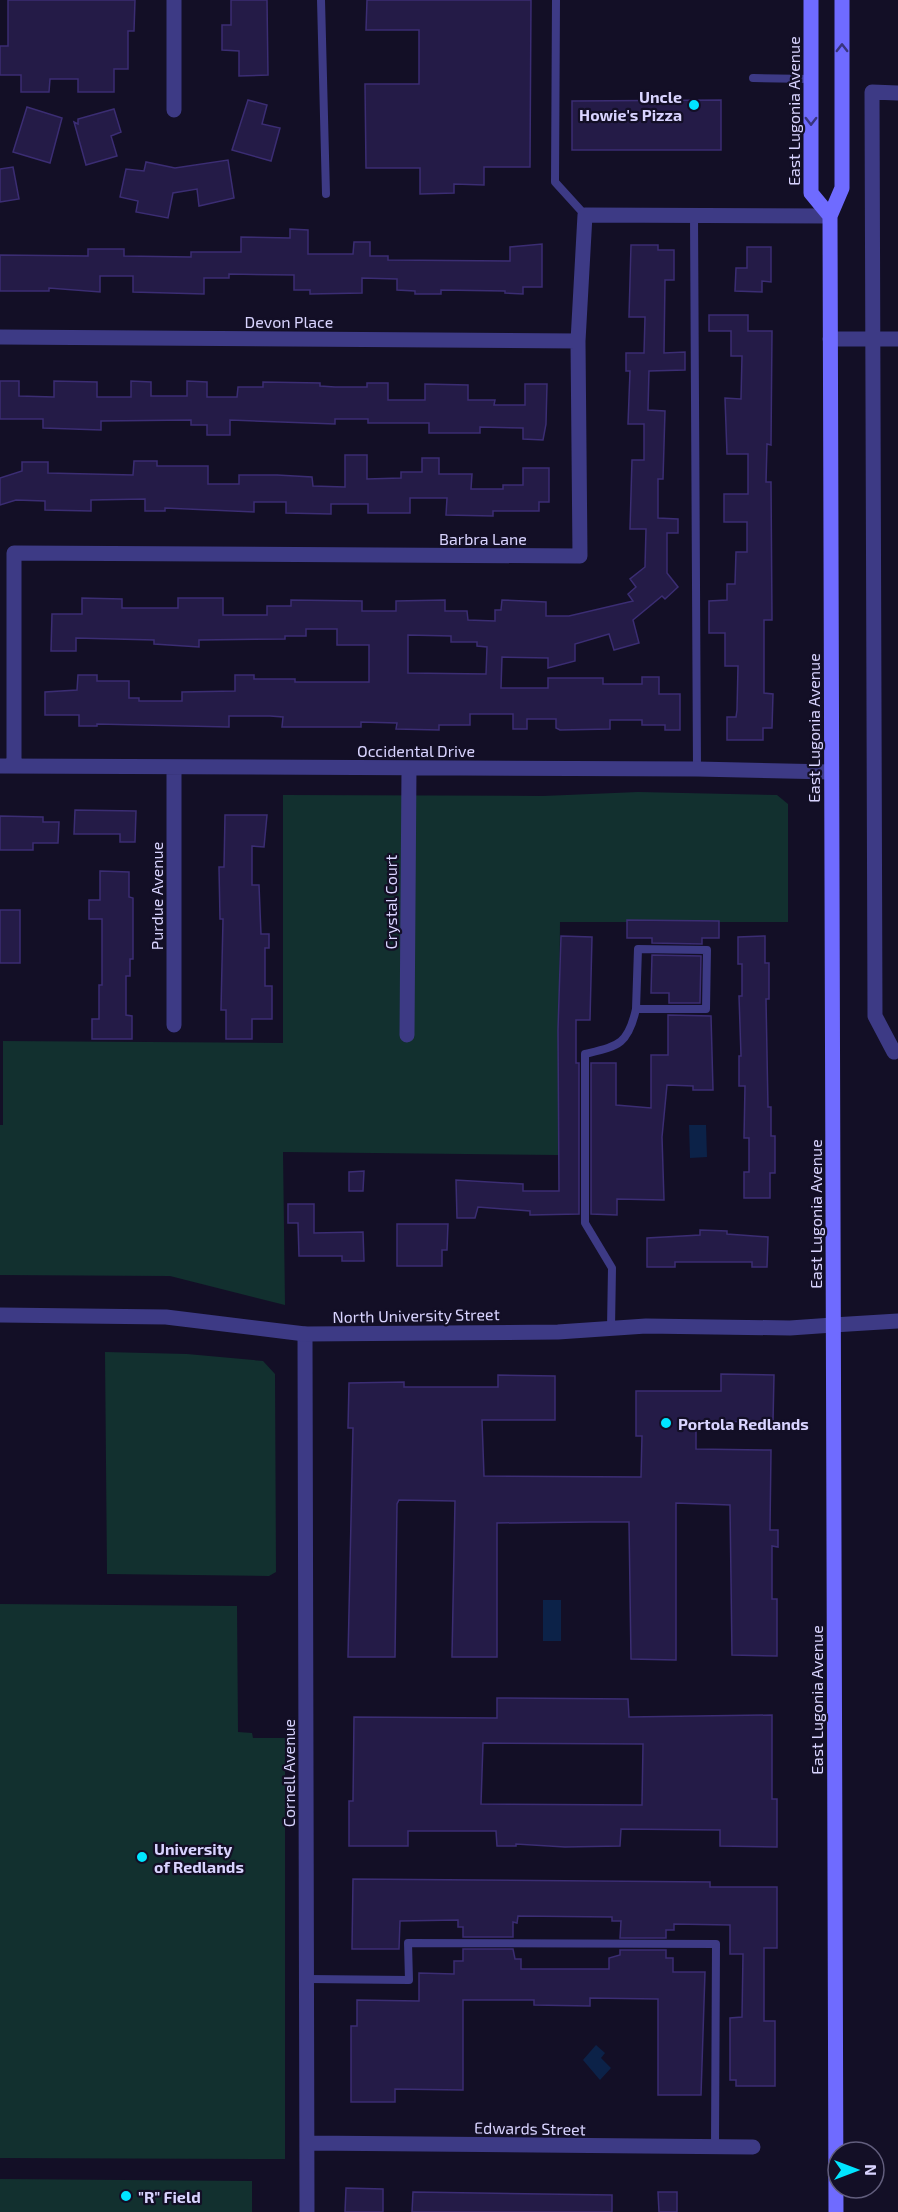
<svg xmlns="http://www.w3.org/2000/svg" width="898" height="2212" font-family="'Exo 2',sans-serif">
  <rect width="100%" height="100%" fill="#130f26"/>
  <path fill="#12302f" d="M638 792 777 795 788 804V922H560L558 1155 283 1152 285 1305 170 1276 0 1275V1125H3V1041L283 1043V795L543 796Z
    M105 1352 187 1354 263 1361 275 1374 276 1572 269 1576 107 1574Z
    M0 1604 237 1606 238 1732 252 1733 253 1738H285V2159L0 2158Z
    M0 2179 252 2181V2212H0Z"/>
  <path fill="#0c2248" d="M689 1125H706L707 1157 690 1158Z
    M543 1600H561V1641H543Z
    M596 2045 605 2053 601 2058 611 2068 600 2080 583 2060Z"/>
  <path fill="#241b47" stroke="#3b2d73" stroke-width="1.5" fill-rule="evenodd" d="M8 0H135L134 31H128V69H114V92H78V79H50L49 92H21V75H0V46H8Z
    M231 0H267L268 75 239 76V51L222 50V25H231Z
    M367 0H531L530 167H484V185L454 184V193L420 194V168H366L365 84H419V30H366Z
    M248 100 267 105 262 124 280 128 271 161 232 150Z
    M721 100V150H572V101Z
    M27 107 62 118 50 163 13 152Z
    M114 109 121 132 111 136 117 156 86 165 74 122 78 124V119Z
    M228 160 234 198 199 206 197 189 173 193 168 218 136 212 138 201 120 197 126 169 144 171 146 162 175 168Z
    M13 167 19 199 0 202V169Z
    M290 229 308 230V254H353L354 242H370V256H388V260L510 261V247L542 244V287H523V294L505 293V291L441 290V294H415V291L397 290V279L362 278V293L310 294V290H294V275L229 274V278H204V294L133 292V276H100V292L49 288V291H0V255L88 256V249H124V256L191 257V252H241V237L290 238Z
    M631 245H658V250H674V280H665L664 353 685 352V370L649 371 648 410 665 411 663 479H658V518L678 519V533H667V573L678 587 665 599 662 596 633 620 639 643 614 650 609 634 575 644V661L548 668V658L502 657 501 688H548V678H603V684H642V677H659V694H680V730H665V725H642V720H610V729L560 730 556 728V719H527V729H513V714H470V725H439V730L396 729 397 723 361 722V727H282L283 717 270 716H229V727L97 724V726H79V715H45V692L77 690 78 675H97V681H129V698H139V701H182V692L235 691V675H254V679H295V682H369V645H337V629H306V636H285V639L199 640V647L154 644V640L76 638V651H51L52 614H82V598L122 599V608H178V598H223V615H267V606H291V600L362 601V611H396V601L445 600V611H467L468 620 495 621V610H501L502 600 546 602V616H569L633 601 628 594 636 587 630 579 645 567 646 529H630L632 460H644V424H628L630 371H626V353H644L645 317H629ZM408 635 451 636V642H477V646L487 647 486 674 408 673Z
    M747 247H771V282L762 281V292L735 291 736 268H747Z
    M709 315H748V331H772L771 445 767 444 766 482H771L772 620H764V693L773 694 772 728H763V740H727V717H736L737 710 738 666H725V633H709V601L727 600V584H735L736 552H747V522H724V494H748V454H727L725 398 741 399 742 356H731V331H709Z
    M0 381H19V396L54 397V381L97 382V397H131V381L151 382V396H187V381L207 382V397H237L238 387H263V382L320 383V386L335 387H367V383H388V400H425V384L468 385V400H495L494 405H525V384H547L546 424 543 440 523 439V428L480 427V433H429V423H368V419H335V424L230 420V435H207V425H191V420L101 421V430L43 428V419H0Z
    M345 455H367V479L401 478V472H422V458H439V474H472L471 489H503V485H523V468H549V502H539V511H493V516L446 515 447 498H410V513H368V504H331V514L286 513V502H254V512L165 508V511H145V499L91 500V511L45 510V501L16 500 0 505V478L22 471V462H48V473L133 475 134 461H157V466H208V484H239V475H277L312 477 313 486 345 487Z
    M75 810 136 811 135 842H120V834H74Z
    M225 815H267L264 847 252 846V885H259L261 934H269V948H265V986H272V1019H252V1039H226V1010H221L223 919H220L219 867H224Z
    M0 816 43 817V822H59L58 843H33V850H0Z
    M100 871 129 872V897L133 898V959H130V976H126V1015L132 1016V1039H92V1019H99V985H102V919H89V900H100Z
    M0 910H20V963H0Z
    M627 920 719 921V938H702V944L652 943V938H627Z
    M561 936 592 937 590 1020H576V1063H579V1214L530 1215V1211L478 1207 475 1218H457L456 1180 523 1184V1191H559L558 1030Z
    M765 936V963H769V999H766L768 1107H771V1136H775V1173H770V1198H744V1172H749V1138H744L745 1086H739V1056H741L739 996H742V964H738V937Z
    M652 955 701 956 700 1003H669V993H651Z
    M668 1015 711 1016 713 1090H693V1086L667 1085 662 1137 664 1200 617 1199V1215L591 1214V1063H616V1105L651 1108V1055H668Z
    M364 1171 363 1191H349V1172Z
    M288 1204H314V1233L363 1232 364 1261H342V1256H299L298 1223H288Z
    M397 1224H448L447 1250H442V1266H397Z
    M700 1230 727 1231V1234L768 1237 767 1267H752V1262H675V1267H647V1238L700 1235Z
    M721 1374 774 1375 773 1422 696 1421V1449L771 1450 770 1530H778V1547L772 1546V1599H777V1656L732 1655 730 1505 676 1503V1660L631 1659 629 1522H590L497 1523V1657H452L455 1501 399 1500 397 1504 395 1657H348L353 1428H348L349 1383 404 1382V1387H498V1375L555 1376V1420H482L484 1476 641 1477 642 1436H636V1391H721Z
    M497 1698 628 1699 629 1717 772 1715V1799H777V1847L720 1846V1830L621 1829 620 1846 565 1847 516 1844V1846H497L496 1831H408V1846H349V1801H353L354 1717 497 1718ZM483 1743 643 1744 642 1805 481 1804Z
    M353 1879 710 1882V1887H777V1948H764V2021H775V2086H736V2080H730V2018L742 2017 743 1954H730V1925L674 1924V1930H666V1938H620L621 1921H612V1917L518 1916 517 1923 513 1922V1937H463V1927H458V1920L400 1921 399 1949H352Z
    M463 1949H513L515 1959H521V1969H609V1958L620 1955V1950H666V1958H673V1972H705L701 2095H658V1999L590 1998V2006L534 2005V2000H463V2090L395 2089V2102H351V2026H357V2000L419 2001V1973L454 1974V1961H463Z
    M346 2188 383 2189V2212H345Z
    M413 2192 612 2195V2212H412Z
    M658 2192H677V2212H659Z"/>
  <g fill="none" stroke-linecap="round" stroke-linejoin="round">
    <path stroke="#3d3a85" stroke-width="8" d="M321 0 326 194
      M556 0 555 182 585 215
      M753 78 811 79
      M694 216 697 769
      M611 1328 612 1268 585 1223V1054C618 1046 628 1045 636 1009H706L707 950 638 949 636 1009
      M308 1979 409 1980 408 1943 716 1944 715 2147"/>
    <path stroke="#3d3a85" stroke-width="15" d="M174 0V110
      M0 337 578 341
      M830 339H898
      M0 766 697 769 831 772
      M14 766V553L580 556 578 341 585 215 830 216
      M174 1025V768
      M407 1035 409 768
      M894 1052 875 1016 872 92 898 93
      M833 1325 898 1321
      M305 1334 307 2212
      M307 2143 753 2147"/>
    <path stroke="#3d3a85" stroke-width="15" d="M0 1315 166 1317 305 1334 558 1332 646 1326 790 1328 833 1325"/>
    <path stroke="#6f6bff" stroke-width="15" d="M811 0V193L830 216
      M836 2212 830 216 842 188V0"/>
  </g>
  <defs><path id="oneway-chevron" d="M-2-3.5L2.5 0L-2 3.5" fill="none" stroke-width="1.6" stroke-linecap="round" stroke-linejoin="round" transform="scale(1.5)"/></defs>
  <g stroke="#38347d">
    <use href="#oneway-chevron" transform="translate(842 48) rotate(-90)"/>
    <use href="#oneway-chevron" transform="translate(811 121) rotate(90)"/>
  </g>
  <g fill="#00e5ff" stroke="#130f26" stroke-width="2">
    <circle cx="694" cy="105" r="6"/>
    <circle cx="666" cy="1423" r="6"/>
    <circle cx="142" cy="1857" r="6"/>
    <circle cx="126" cy="2196" r="6"/>
  </g>
  <g text-anchor="middle" dominant-baseline="central" stroke-width="4.5" stroke-linejoin="round" paint-order="stroke">
    <g font-size="16" font-weight="bold" fill="#d9d4ff" stroke="#130f26" text-anchor="start">
      <text x="682" y="96" text-anchor="end">Uncle<tspan x="682" dy="18">Howie's Pizza</tspan></text>
      <text x="678" y="1423">Portola Redlands</text>
      <text x="154" y="1848">University<tspan x="154" dy="18">of Redlands</tspan></text>
      <text x="138" y="2196">"R" Field</text>
    </g>
    <g font-size="16" fill="#d9d4ff" stroke="#130f26">
      <text transform="translate(793 111) rotate(-90)">East Lugonia Avenue</text>
      <text x="289" y="321">Devon Place</text>
      <text x="483" y="538">Barbra Lane</text>
      <text transform="translate(813 728) rotate(-90)">East Lugonia Avenue</text>
      <text x="416" y="750">Occidental Drive</text>
      <text transform="translate(156 896) rotate(-90)">Purdue Avenue</text>
      <text transform="translate(390 902) rotate(-90)">Crystal Court</text>
      <text transform="translate(815 1214) rotate(-90)">East Lugonia Avenue</text>
      <text transform="translate(416 1315) rotate(-1)">North University Street</text>
      <text transform="translate(816 1700) rotate(-90)">East Lugonia Avenue</text>
      <text transform="translate(288 1773) rotate(-90)">Cornell Avenue</text>
      <text transform="translate(530 2128) rotate(1)">Edwards Street</text>
    </g>
  </g>
  <g transform="translate(856 2170) rotate(90)"><circle r="28" fill="#130f26" stroke="#625e7d" stroke-width="1.5"/>
  <path d="M0-4.5L10 22L0 15L-10 22Z" fill="#00e5ff"/>
  <text y="-9" font-size="16" font-weight="bold" text-anchor="middle" fill="#d9d4ff">N</text>
  </g>
</svg>
